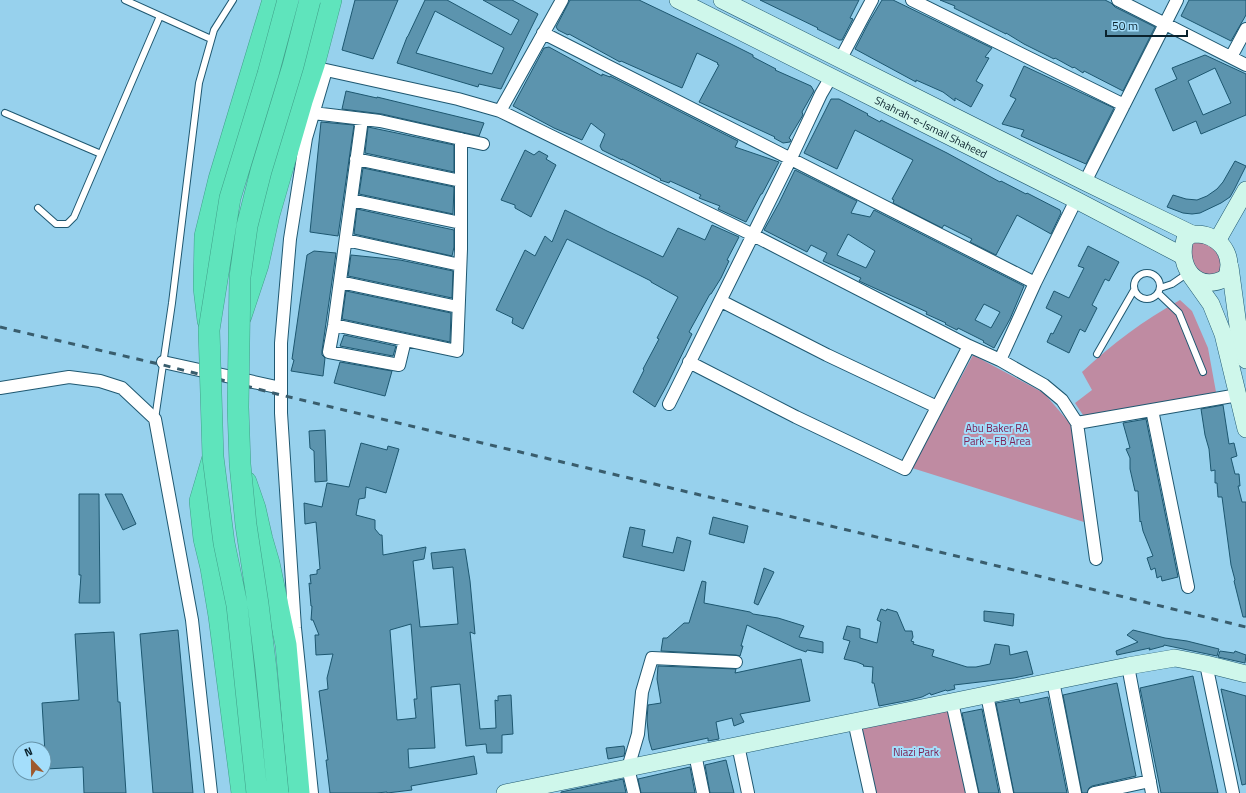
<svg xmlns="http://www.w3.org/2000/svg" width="1246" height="793" font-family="'Titillium Web',sans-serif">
  <rect width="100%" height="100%" fill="#97d1ed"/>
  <path fill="#bf8ba2" d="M1196 238 1217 247 1224 276H1198L1189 248Z
    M1180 300 1192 311 1208 348 1216 392 1085 418 1075 403 1092 390 1082 372C1113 343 1143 321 1180 300Z
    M973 355 1044 393 1073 427 1084 522 912 468Z
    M952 702 972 793H870L854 722Z"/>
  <path fill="#5c94ae" stroke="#1d5770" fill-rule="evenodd" d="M355 0H398L373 59 342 50Z
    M425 0H447L511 35 519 20 483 0H512L538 14 501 89 479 84 478 87 397 63 407 37 408 36ZM435 11 504 48 492 74 416 53Z
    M570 0H639L729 43 753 55V57L776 69 775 70 811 86 814 91 802 112 803 115 789 138 791 140 790 142 783 143 774 138 775 137 699 102 719 65 717 64 718 63 697 53 682 88 621 61 620 62 569 34 568 35 558 30 556 27Z
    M760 0H859L850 18 853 19 842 40H839L817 29 818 28Z
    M882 0H893L992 48 985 57 989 58 976 81 983 85 971 107 955 98V101L943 92 916 80V82L855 49 869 22Z
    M940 0H1105L1111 3 1115 7 1155 27 1123 91 1084 71 1083 73 1074 67 1073 68 1055 58 1054 59 1024 44 1006 33V34L954 8 955 6Z
    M1189 0H1246V15L1231 41 1181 16Z
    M549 47 602 76V74L610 77V76L738 141 735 147 779 162 762 194H761L746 222 718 209 720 206 699 198 701 195 670 181 669 183 660 180 661 179 622 159V160L602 150 600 146 605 134 591 123 582 140 554 128 513 106 544 48Z
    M1205 55 1246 74V115L1201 134 1196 121 1173 131 1155 89 1177 79 1172 68ZM1215 68 1231 103 1203 115 1188 81Z
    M1024 66 1114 108 1086 164 1021 136 1024 130 1002 124 1016 99 1010 96Z
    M346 91 377 98V97L484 123 479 136 382 114 342 109Z
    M831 99H839L868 114 867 115 880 122 881 120 947 153 1000 182 1001 181 1026 194 1027 193 1060 210 1061 213 1051 234 1017 215 996 255 970 242 972 239 944 225 942 228 893 203 894 200 892 199 913 160 855 130 837 169 804 153Z
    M321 122 354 125 338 236 310 232Z
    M368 127 454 145V172L365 153Z
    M525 150 534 155 539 151 548 156 546 159 556 165 531 217 515 208V205L501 200Z
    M1235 161 1246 166 1234 190 1230 197 1221 203 1200 213 1192 214 1183 213 1167 207 1173 195 1186 199 1197 200 1207 196 1217 189 1223 182Z
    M363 168 454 187 453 214 359 194Z
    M795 170 857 201 851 213 870 217 874 210 1024 286 1010 319 994 348 983 342 984 341 958 328 957 330 945 324 946 323 926 314 927 312 859 281 861 278 823 261 827 253 811 245 807 252 764 230 779 203ZM848 234 875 251 866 268 837 255ZM984 304 1000 312 991 328 975 320Z
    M357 209 454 230V247L452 256 354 234Z
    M565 210 607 231 663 257 678 228 705 240 712 225 739 237 727 260 729 261 721 278 711 294H710L689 332 692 334 667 385 655 407 633 392 644 370 643 369 659 339 657 338 678 297 651 282V281L567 239 523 329 512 323 513 318 496 310 525 250 535 256 545 236 552 242Z
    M1088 246 1119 262 1109 281 1105 279 1092 305 1097 308 1085 332 1080 329 1069 353 1047 342 1051 333 1053 334 1062 316 1046 308 1054 291 1069 298 1084 268 1078 266Z
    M314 251 336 253 322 351V355L325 358 323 376 291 371 294 360 292 359 307 255Z
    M351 255 400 260 453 271 452 298 348 276Z
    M346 291 451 313 450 342 342 319Z
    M344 335 396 346 393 356 340 346Z
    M340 362 392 371 385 396 334 383Z
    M1223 405 1229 444 1234 443 1237 456 1231 458 1235 474H1239L1240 486H1238L1242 502H1246V617H1243L1234 581 1235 580 1231 565 1222 497H1218L1217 483H1215V470L1211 471 1209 449 1205 435 1201 409Z
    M1146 419 1178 577 1162 581 1161 576 1157 578 1155 568 1151 570 1147 558 1153 556 1143 531 1141 521 1140 522 1138 491H1135L1130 469V458L1126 449 1130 448 1123 423Z
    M325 430 327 481 315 482 314 451 310 448 309 431Z
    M361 443 387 450 388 446 399 449 386 493 366 487 365 498 359 499 356 515 375 520V529L380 535H382L383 555 426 547 424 559 413 561 420 627 458 624 453 567 433 569 431 553 465 549 470 581 475 634 470 632 480 729 496 728 495 700 498 701V696L511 695 513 734 502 735V753H487L486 744 466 746 460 684 431 687 435 748 408 749 409 768 474 756 477 774 411 786 412 790 387 793V792L376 793H330L326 760H328L319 691 328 689 327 678 333 654 316 655 315 635H319L313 620H311L312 606H311L309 583 311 584 310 575 317 574V570L320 569 316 522 305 524 304 503 322 507 327 483 349 487ZM411 624 417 699H414L416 718 397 720 390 630Z
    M79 494H99L100 603H79L81 575H79Z
    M105 494H122L136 524 123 530Z
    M713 517 748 526 744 543 709 534Z
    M630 527 645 530 642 546 673 553 677 537 691 541 684 571 623 557Z
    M764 568 774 572 758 605 754 603Z
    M702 581 706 582 704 603 750 612 753 614 778 618 804 626 799 637 823 642V653L807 650 806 652 795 648 747 625 741 646H743L740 656 736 655 661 651 663 638H667L684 623H689Z
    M881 609 886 611 887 609 897 612 905 631H912L913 637 911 641 914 642 913 644 934 650 932 656 967 667H976L990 664 995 644 1009 646 1010 655 1027 651 1033 674 1014 678 954 685 955 689 947 691 946 690 931 695 930 693 922 697 910 700 879 706 874 683H872L873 667 863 666 864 665 857 662 844 659 850 641 843 639 847 626 860 629V638L877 643 881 622 877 620Z
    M984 611 1014 614 1013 626 984 621Z
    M178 630 193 793H153L140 634Z
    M1133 630 1165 638 1187 641 1219 649 1217 656 1164 645V646L1149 650 1150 648 1117 655 1116 651 1138 642 1127 635Z
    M114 632 118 702H120L126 793H84L83 767 46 769 42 703 79 700 75 634Z
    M1220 651 1234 653 1235 651 1246 655 1245 663 1218 657Z
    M801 659 810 701 740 714 744 722 734 726 732 718 716 722 719 739 708 741V738L652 750 649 740 647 720 648 705 661 703 657 679 658 666 736 669 735 673Z
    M1193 676 1218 793H1161L1140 688Z
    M1117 683 1136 776 1092 786 1089 788 1087 793H1082L1063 695Z
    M1221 689 1246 696V784L1242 785Z
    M1048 697 1067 793H1014L996 703 1019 699 1020 703Z
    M982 709 999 793H979L962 713Z
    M624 746 625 751 624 756 608 759 606 748Z
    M726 760 734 793H710L705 765Z
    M690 767 695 793H641L638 779Z
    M623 779 626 793H561V792Z"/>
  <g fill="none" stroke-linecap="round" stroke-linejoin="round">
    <g stroke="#1f5871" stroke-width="8">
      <path id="lane" d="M125 0 211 39
        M5 113 101 154
        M38 208 56 224H67L74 217 160 16
        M1134 286a13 13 0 1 1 26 0a13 13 0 1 1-26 0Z
        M1160 288 1172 284 1188 273
        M1158 293 1179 313 1203 372
        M1097 354 1134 290
        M155 419 172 303 199 83 214 30 233 0"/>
    </g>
    <g stroke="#1f5871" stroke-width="14">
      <path id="street" d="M912 0 1124 105
        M1118 0 1246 65
        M543 33 1035 283
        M1231 57 1246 29
        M840 60 872 0
        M500 111 562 0
        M313 113 380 121 483 144
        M362 119 334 325 329 352 399 365 405 340
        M356 159 461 181
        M1085 182 1177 0
        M351 200 461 223
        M346 240 460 265
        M340 282 458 307
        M721 301 827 355 937 407
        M334 325 457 351 461 249V139
        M1000 360 1035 283 1076 200
        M163 362 281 388
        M689 362 796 417 905 469 969 346
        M0 388 69 377 100 381 122 388 155 419 192 620 211 793
        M669 404 791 158 821 94 831 77
        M1152 410 1188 587
        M1077 423 1238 395
        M1206 664 1233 793
        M1128 666 1152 793
        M1053 681 1075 793
        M987 695 1007 793
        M952 702 972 793
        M854 721 870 793
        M738 745 748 793
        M695 754 703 793
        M312 793 295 628 281 413V343L290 239 306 138 326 70 458 99 500 111 753 235 969 346 1000 360 1044 385 1062 400 1077 423 1096 559
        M634 793 628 768 638 734 642 692 652 658 736 662
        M1094 793 1150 781"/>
    </g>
    <g stroke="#1f5871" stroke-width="18">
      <g id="secondary">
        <path id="s1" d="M678 0 1076 200 1183 256"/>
        <path d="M722 0 1085 182 1192 234"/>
        <path d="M1192 234C1196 234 1201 234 1205 235 1225 241 1234 260 1226 278 1197 293 1177 268 1185 239Z"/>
        <path d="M1217 241 1246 190"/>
        <path d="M1230 267 1239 333 1246 360"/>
        <path d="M1189 273 1211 304 1223 334 1246 429"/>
        <path d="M505 793 1128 666 1175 658 1206 664 1246 674"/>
      </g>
    </g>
    <g stroke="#41a08a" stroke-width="22">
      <path id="highway" d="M241 316 258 265 269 215 302 101 314 65 331 0
        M208 321 204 288 205 236 219 179 273 0
        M213 457 200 501 204 539 211 568 219 616 242 793
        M246 482 255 508 262 539 269 563 286 645 299 793"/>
    </g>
    <use href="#lane" stroke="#fff" stroke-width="6"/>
    <use href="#street" stroke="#fff" stroke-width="12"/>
    <use href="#secondary" stroke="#cff7eb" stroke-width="17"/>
    <use href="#highway" stroke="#5fe4bc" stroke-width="21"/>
    <path stroke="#395d6d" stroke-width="3" stroke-dasharray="7 7" stroke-linecap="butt" d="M0 327 163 365 281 395 973 560 1246 627"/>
    <g stroke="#41a08a" stroke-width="22" stroke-linecap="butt">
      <path id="highway-bridge" d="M257 793 237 605 224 543 213 457 209 330 230 198 268 74 288 0
        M278 793 266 669 258 604 246 525 240 464 238 407 240 277 247 226 261 171 293 66 310 0"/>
    </g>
    <use href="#highway-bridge" stroke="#5fe4bc" stroke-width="21"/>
  </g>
  <g text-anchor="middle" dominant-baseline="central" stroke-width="4" stroke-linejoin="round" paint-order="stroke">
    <g font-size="11" fill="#0a222d" stroke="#a4defb">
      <text stroke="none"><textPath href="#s1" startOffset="283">Shahrah-e-Ismail Shaheed</textPath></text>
    </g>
    <g font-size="11" fill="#7c2255" stroke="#a4defb">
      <text x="997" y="428">Abu Baker RA<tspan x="997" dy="13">Park - FB Area</tspan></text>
      <text x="916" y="752">Niazi Park</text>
    </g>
  </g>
  <g transform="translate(32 761) rotate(338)"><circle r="19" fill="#a4defb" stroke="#6693a9"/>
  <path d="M0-3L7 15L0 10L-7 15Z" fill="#9e592e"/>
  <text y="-6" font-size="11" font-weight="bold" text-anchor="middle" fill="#0a222d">N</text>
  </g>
  <path d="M1106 30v6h81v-6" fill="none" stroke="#0a222d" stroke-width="2"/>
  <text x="1112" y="30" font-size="12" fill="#0a222d" stroke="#a4defb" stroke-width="3" paint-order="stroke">50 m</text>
</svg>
